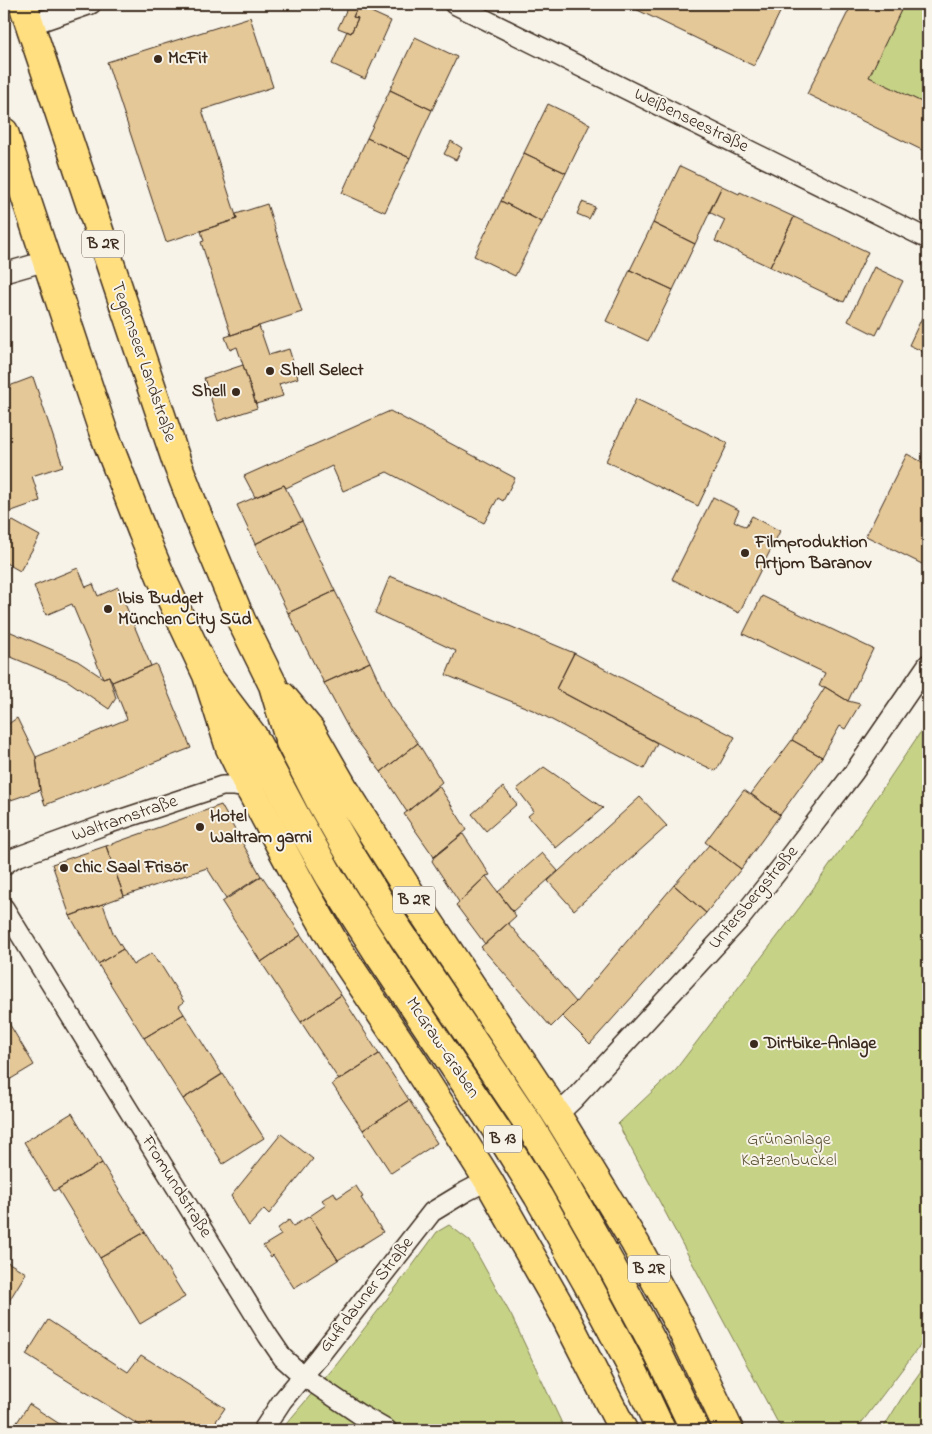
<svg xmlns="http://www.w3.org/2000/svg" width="932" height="1434" font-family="'Indie Flower',sans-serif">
  <rect width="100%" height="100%" fill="#f7f3e8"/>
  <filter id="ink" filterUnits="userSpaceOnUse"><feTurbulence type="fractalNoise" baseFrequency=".02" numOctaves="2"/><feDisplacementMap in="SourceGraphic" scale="10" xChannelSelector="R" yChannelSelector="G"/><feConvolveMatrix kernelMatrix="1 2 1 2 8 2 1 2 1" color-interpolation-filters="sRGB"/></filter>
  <g filter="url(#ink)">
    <path fill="#c6d387" stroke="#807e52" d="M904 4H928V105L869 77Z
      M928 721V1335L856 1430H784L778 1423 618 1124 676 1069 800 907 852 834Z
      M449 1225 470 1241 512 1317 565 1430H281L337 1364 410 1269 437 1232Z
      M928 1361V1430H882L901 1399Z"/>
    <path fill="#e5c898" stroke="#3b2a1e" d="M349 4 357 8 353 17 358 18 351 33 338 28Z
      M625 4H724L733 8 735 4H784L754 66Z
      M852 4H904L869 77 928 105V153L807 94Z
      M358 6 391 21 365 79 332 64 347 31 351 33 358 18 353 17Z
      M250 17 273 87 202 110 237 219 166 242 107 62Z
      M415 37 457 57 432 110 390 90Z
      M390 90 432 110 410 158 367 138Z
      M548 104 590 124 566 173 524 153Z
      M367 138 410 158 385 212 342 193Z
      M451 141 462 148 456 160 444 154Z
      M524 153 566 173 542 222 501 201Z
      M680 166 722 186 695 244 653 223Z
      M722 186 739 194 740 192 794 217 770 267 715 241 725 220 709 212Z
      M501 201 542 222 515 276 474 256Z
      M582 202 595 207 589 219 577 214Z
      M267 204 302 312 231 335 201 242 204 241 201 231 237 219 236 214Z
      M794 217 868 252 844 302 770 267Z
      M653 223 695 244 673 290 630 270Z
      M874 267 903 281 876 335 848 321Z
      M630 270 673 290 648 341 606 321Z
      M928 305V354L909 345Z
      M259 326 269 355 289 349 298 378 279 384 283 396 256 404 237 347 230 350 225 337Z
      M243 365 257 408 218 421 204 378Z
      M33 377 63 466 32 476 40 501 9 512 4 497V453L6 452 4 446V388Z
      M636 399 728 443 698 506 606 461Z
      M390 411 515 478 503 501 498 498 484 523 387 472 343 491 332 466 286 488 284 485 255 497 244 476Z
      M907 454 928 465V567L866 536Z
      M284 485 302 521 255 544 237 505Z
      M713 497 739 510 734 521 746 527 752 516 780 531 739 613 672 579Z
      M4 516 40 536 20 571 4 562Z
      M302 521 335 591 288 613 255 544Z
      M78 568 86 587 93 584 98 596 118 587 151 666 112 682 109 676 103 678 72 604 46 615 34 586Z
      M390 576 574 653 556 689 657 743 644 769 535 711 446 675 456 651 375 613Z
      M335 591 370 662 324 683 288 613Z
      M762 596 873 649 848 701 825 687 819 686 825 673 743 634Z
      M4 629 76 660 103 678 109 676 116 698 109 709 68 681 4 654Z
      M574 653 735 737 716 771 675 752 556 689Z
      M370 662 390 706 418 743 381 772 351 733 324 683Z
      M156 664 191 748 45 805 40 790 36 757 127 719 112 682Z
      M825 687 848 701 860 704 845 729 840 726 822 757 792 740Z
      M17 718 36 757 40 790 8 801 7 793 4 794V727Z
      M792 740 822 757 780 815 751 794Z
      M418 743 442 782 407 812 381 772Z
      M544 767 603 808 556 848 528 816 534 811 517 789Z
      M439 786 467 830 434 857 404 814Z
      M503 787 517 804 486 831 472 814Z
      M744 790 780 815 741 869 705 842Z
      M640 797 667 826 574 910 548 881Z
      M221 805 261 876 226 898 207 868 124 896 106 846Z
      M463 834 490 875 486 876 459 902 432 861 434 857Z
      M709 845 741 869 706 913 674 885Z
      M106 846 124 896 70 916 52 864Z
      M542 853 558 871 513 911 498 892Z
      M262 876 301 935 261 962 222 902Z
      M486 876 516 916 485 944 456 905Z
      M674 885 706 913 651 976 590 1044 562 1016 576 1002Z
      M103 904 113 933 123 949 98 964 70 916Z
      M508 923 576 1002 551 1027 481 947Z
      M301 935 341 995 301 1022 261 962Z
      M123 949 133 965 152 953 158 963 159 962 184 1002 179 1006 184 1014 144 1038 98 964Z
      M341 995 379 1054 339 1080 301 1022Z
      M184 1014 222 1074 183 1099 144 1038Z
      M4 1015 34 1065 4 1083Z
      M379 1054 409 1100 363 1130 332 1084Z
      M223 1074 264 1138 223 1164 183 1099Z
      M409 1100 437 1143 391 1173 363 1130Z
      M72 1113 102 1163 54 1191 24 1142Z
      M281 1134 313 1159 269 1214 264 1209 249 1226 231 1196Z
      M102 1163 145 1232 100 1258 58 1189Z
      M356 1186 363 1197 361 1198 383 1232 338 1260 310 1216 326 1205 322 1200 334 1192 337 1198Z
      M310 1216 338 1260 294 1288 273 1255 271 1257 263 1246 281 1235 277 1229 289 1220 293 1226Z
      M145 1232 185 1297 140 1324 100 1258Z
      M4 1260 26 1273 4 1309Z
      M48 1320 128 1372 141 1355 225 1408 210 1430H147L26 1355Z
      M29 1404 55 1421 69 1430H12Z"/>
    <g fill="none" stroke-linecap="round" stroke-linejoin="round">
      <g stroke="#3b2a1e" stroke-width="22">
        <path id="minor" d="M454 4 928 239
          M30 25 91 4
          M4 273 46 261
          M4 865 14 858 107 824 222 786H234L250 789
          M4 908 268 1336 283 1358 303 1376 359 1414 387 1430
          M557 1115 573 1100 740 919 782 866 854 772 928 664
          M263 1430 282 1401 317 1359 432 1212 465 1192 488 1180"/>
      </g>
      <g stroke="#3b2a1e" stroke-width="31">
        <path id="primary" d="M250 789 304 890 337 948 412 1060 488 1180 563 1312 623 1430
          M557 1115 635 1243 681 1328 729 1430"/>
      </g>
      <g stroke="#3b2a1e" stroke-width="31">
        <path id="trunk" d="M23 4 177 463 196 512 241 620 273 685 290 742 320 801 348 850 387 913 530 1126 564 1182 612 1267 657 1351 695 1430
          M4 132 103 431 142 531 162 579 207 675 230 748 250 789
          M207 675 253 736 296 817 330 877 380 956 504 1141 538 1196 586 1281 631 1366 661 1430
          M282 696 311 731 343 787 412 896 557 1115"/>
      </g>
      <use href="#minor" stroke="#f7f3e8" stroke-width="19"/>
      <use href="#primary" stroke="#ffdf80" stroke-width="28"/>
      <use href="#trunk" stroke="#ffdf80" stroke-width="28"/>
    </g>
  </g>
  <g fill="#3b2a1e" stroke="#f7f3e8" stroke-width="2">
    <circle cx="158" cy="59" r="5"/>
    <circle cx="270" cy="371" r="5"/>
    <circle cx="236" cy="392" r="5"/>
    <circle cx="745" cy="553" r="5"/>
    <circle cx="108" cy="609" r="5"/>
    <circle cx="200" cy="827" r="5"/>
    <circle cx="64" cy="868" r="5"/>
    <circle cx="754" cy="1044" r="5"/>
  </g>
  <g text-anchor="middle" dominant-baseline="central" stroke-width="4" stroke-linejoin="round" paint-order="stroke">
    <g fill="#f7f3e8" stroke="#73665b" stroke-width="1">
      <rect x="82" y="230.5" width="42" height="27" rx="4"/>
      <rect x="393" y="886.5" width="42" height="27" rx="4"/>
      <rect x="484" y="1125.5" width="38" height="27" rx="4"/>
      <rect x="628" y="1255.5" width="42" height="27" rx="4"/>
    </g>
    <g font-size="16" font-weight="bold" fill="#3b2a1e">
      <text x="103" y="244">B 2R</text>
      <text x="414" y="900">B 2R</text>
      <text x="503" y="1139">B 13</text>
      <text x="649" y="1269">B 2R</text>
    </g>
    <g font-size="18" font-weight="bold" fill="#3b2a1e" stroke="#f7f3e8" text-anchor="start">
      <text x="168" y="59">McFit</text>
      <text x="280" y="371">Shell Select</text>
      <text x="226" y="392" text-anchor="end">Shell</text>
      <text x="755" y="543">Filmproduktion<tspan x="755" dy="21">Artjom Baranov</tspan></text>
      <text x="118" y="599">Ibis Budget<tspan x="118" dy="21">München City Süd</tspan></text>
      <text x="210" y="817">Hotel<tspan x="210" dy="21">Waltram garni</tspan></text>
      <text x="74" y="868">chic Saal Frisör</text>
      <text x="764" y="1044">Dirtbike-Anlage</text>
    </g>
    <g font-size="18" fill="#3b2a1e" stroke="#f7f3e8">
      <text transform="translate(691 121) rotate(26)">Weißenseestraße</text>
      <text transform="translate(143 362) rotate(71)">Tegernseer Landstraße</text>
      <text transform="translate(125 819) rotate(-19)">Waltramstraße</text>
      <text transform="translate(754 898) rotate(-50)">Untersbergstraße</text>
      <text transform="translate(442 1048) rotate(56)">McGraw-Graben</text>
      <text transform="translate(176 1187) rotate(58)">Fromundstraße</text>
      <text transform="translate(367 1295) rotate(-52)">Gufidauner Straße</text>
    </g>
    <g font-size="18" fill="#5e5438" stroke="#f7f3e8">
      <text x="789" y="1140">Grünanlage<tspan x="789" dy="21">Katzenbuckel</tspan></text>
    </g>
  </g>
  <rect width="932" height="1434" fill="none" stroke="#f7f3e8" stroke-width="20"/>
  <rect x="10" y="10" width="912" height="1414" fill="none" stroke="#3b2a1e" stroke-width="2" filter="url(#ink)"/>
</svg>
